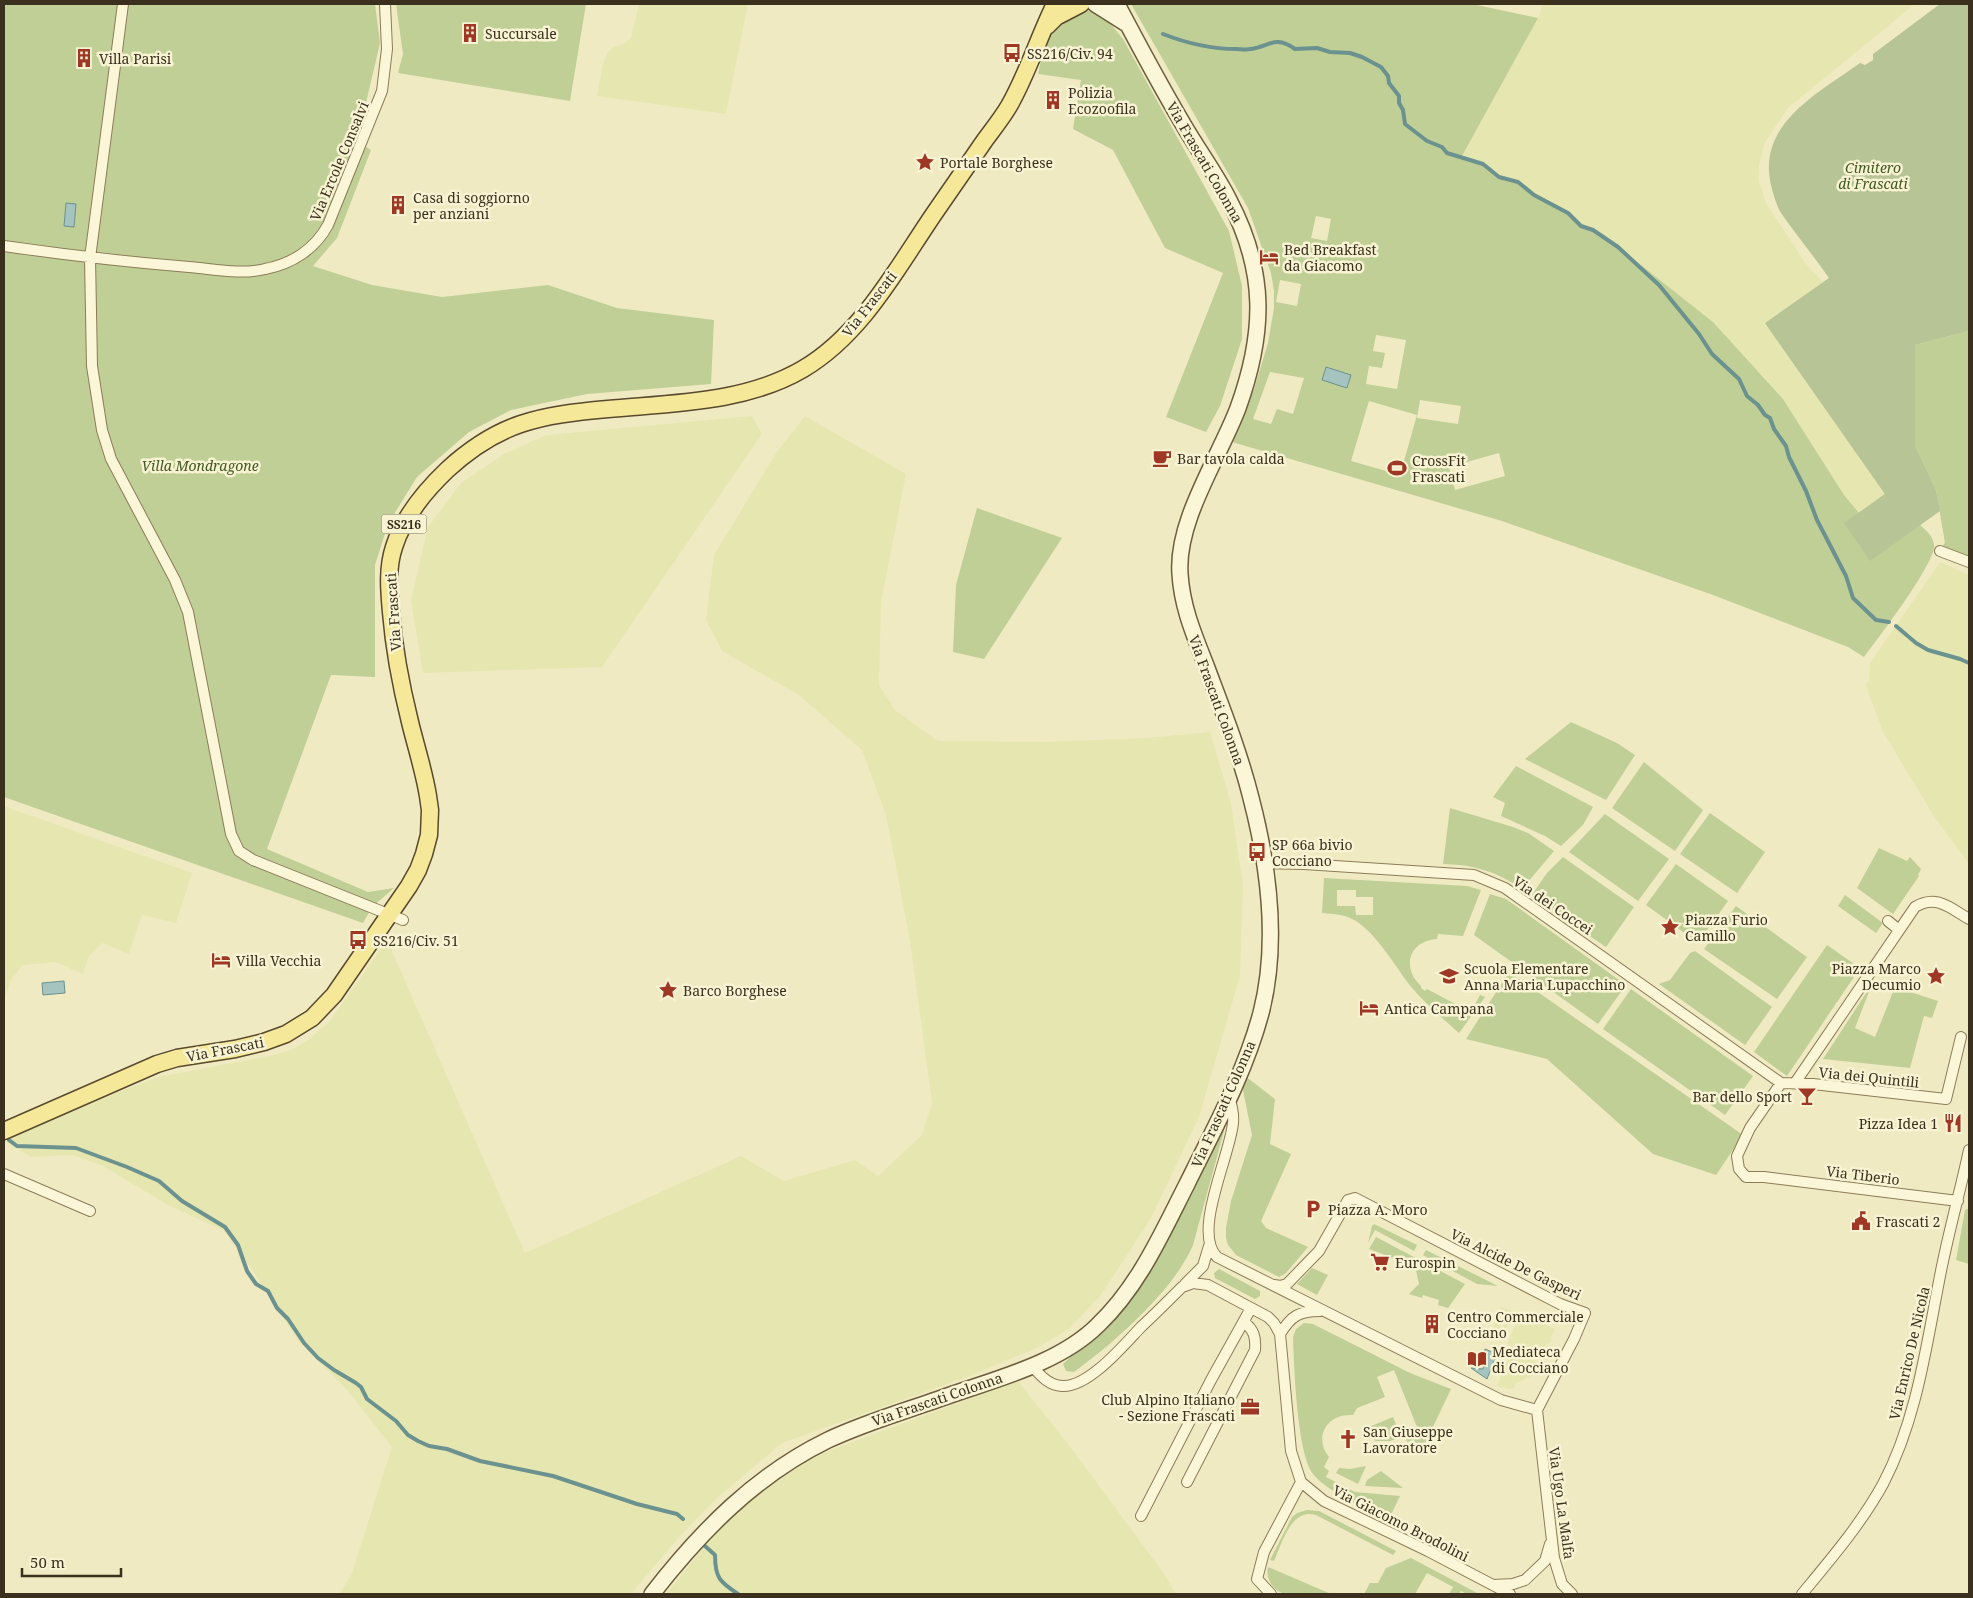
<svg xmlns="http://www.w3.org/2000/svg" width="1973" height="1598" font-family="'Noto Serif',serif">
  <rect width="100%" height="100%" fill="#f0eac3"/>
  <path fill="#e6e7b0" d="M639 4H748L726 114 597 96 603 63 608 52 614 47 622 45 631 38Z
    M1543 4H1915L1788 108 1765 142 1759 165V181L1766 203 1806 264 1823 282 1765 323 1885 494 1858 513 1844 495 1783 399 1713 322 1618 247 1593 230 1581 226 1568 213 1534 195 1516 180 1499 177 1483 164 1462 156 1538 18Z
    M752 416 762 434 602 667 423 673 411 600 428 527 461 483 504 454 546 435Z
    M805 416 906 474 881 603 879 685 895 710 938 741 1047 742 1146 738 1210 732 1231 803 1243 886 1240 976 1199 1117 1151 1218 1101 1295 1069 1329 1037 1348 967 1377 782 1443 717 1498 680 1536 631 1594H340L352 1573 392 1447 347 1390 296 1338 252 1270 224 1231 166 1204 103 1166 72 1155 31 1157 4 1141 74 1109 158 1077 274 1055 291 1050 308 1040 329 1022 387 940 525 1253 741 1156 784 1181 855 1160 878 1176 922 1135 932 1103 910 941 886 815 862 750 799 695 722 651 706 620 714 555 776 453Z
    M1940 562 1969 575V864L1935 818 1883 732 1865 683 1869 682 1870 663Z
    M4 806 192 873 176 923 142 915 129 954 102 943 89 956 83 974 55 962 23 965 12 978 4 998Z
    M1501 1307 1514 1312 1505 1332 1502 1331 1506 1322 1503 1320 1499 1330 1493 1328Z
    M1520 1314 1555 1329 1551 1337 1552 1341 1542 1348 1541 1358 1507 1344Z
    M1511 1352 1545 1365 1539 1372 1515 1384 1514 1388 1509 1389 1497 1386Z
    M1018 1381 1069 1445 1165 1575 1176 1594H666L716 1532 749 1500 775 1480 825 1452Z"/>
  <path fill="#bfcf96" fill-rule="evenodd" d="M4 4H375L380 43 365 107 353 139 371 150 337 238 313 266 372 285 442 297 548 285 617 308 714 320 711 384 587 394 511 410 469 432 417 477 388 524 375 565V677L331 675 267 849 368 892 394 888 372 907 363 923 4 797Z
    M396 4H586L570 101 398 73 403 54Z
    M1131 4H1472L1538 18 1462 156 1483 164 1499 177 1516 180 1534 195 1568 213 1581 226 1593 230 1618 247 1713 322 1783 399 1844 495 1859 513 1885 494 1765 323 1920 525C1927 531 1935 538 1934 548 1930 570 1880 636 1864 657L1848 647 1713 595 1502 521 1232 442 1254 389 1268 343 1274 308V291L1271 273 1248 208ZM1316 216 1331 219 1327 241 1311 238ZM1280 280 1301 284 1297 306 1276 302ZM1376 335 1406 340 1397 389 1366 384 1369 366 1382 368 1385 353 1373 351ZM1270 372 1304 378 1293 414 1277 409 1271 424 1253 419ZM1420 400 1461 406 1458 424 1417 418ZM1369 401 1417 415 1400 475 1351 461ZM1499 453 1505 476 1455 490 1449 467Z
    M1093 10 1105 17 1123 39 1229 231 1242 286V339L1220 406 1206 432 1166 417 1223 273 1165 248 1113 150 1073 129 1081 80 1038 74 1045 41 1060 21 1073 13Z
    M1969 331V557L1944 547 1943 545 1945 543 1936 490 1915 445V345Z
    M977 508 1062 538 984 659 953 652 956 585Z
    M1571 722 1617 743 1635 755 1606 800 1525 759Z
    M1644 762 1703 810 1675 851 1612 808Z
    M1516 766 1593 807 1583 825 1561 846 1545 836 1501 816 1505 803 1493 797Z
    M1450 808 1513 827 1528 833 1554 851 1522 889C1498 872 1472 864 1443 864Z
    M1710 813 1765 852 1737 893 1680 854Z
    M1605 814 1669 859 1638 901 1569 852Z
    M1879 848 1907 861 1910 857 1921 869 1918 875 1919 876 1893 914 1857 888Z
    M1563 857 1634 907 1606 947 1531 896 1547 873Z
    M1676 864 1728 901 1700 940 1697 942 1646 905Z
    M1324 878 1467 886 1481 890 1463 936 1438 934 1437 939C1409 941 1401 967 1421 986V988L1425 991 1427 989 1459 1006 1455 1015 1463 1019 1468 1011 1471 1012 1480 995 1485 997 1459 1033C1443 1019 1426 1004 1412 988 1396 968 1375 930 1352 919 1343 914 1332 914 1322 913ZM1337 890H1356V897H1373V915H1356L1355 906H1337Z
    M1490 894 1506 899 1626 985 1598 1024 1474 935Z
    M1845 895 1883 923 1876 933 1838 906Z
    M1736 906 1807 957 1777 999 1704 949Z
    M1827 945 1860 968 1787 1076 1754 1052Z
    M1695 951 1772 1007 1745 1045 1659 984 1670 980 1690 953Z
    M1509 972 1743 1135 1716 1175 1653 1154 1547 1059 1466 1039Z
    M1872 984 1855 1028 1875 1037 1895 987 1938 1001 1932 1018 1924 1016 1910 1068 1823 1059Z
    M1631 989 1753 1076 1725 1115 1603 1029Z
    M1245 1076 1275 1099 1270 1144 1291 1154 1261 1221 1266 1228 1308 1247 1286 1273 1279 1277 1236 1255 1228 1245 1226 1238V1228L1231 1201 1252 1135 1243 1090Z
    M1225 1122 1224 1131 1193 1245C1175 1289 1113 1344 1074 1372L1066 1371 1063 1364 1110 1320Z
    M1969 1208V1264L1956 1260 1965 1210Z
    M1374 1224 1417 1245 1414 1251 1375 1230 1368 1243 1372 1226Z
    M1376 1237 1465 1284 1448 1308 1438 1305 1439 1300 1423 1295 1422 1298 1409 1294 1419 1284 1415 1266 1369 1249Z
    M1426 1250 1498 1286 1477 1284 1423 1255Z
    M1312 1268 1328 1275 1317 1295 1297 1284Z
    M1219 1269 1260 1291V1296L1255 1299 1215 1278 1214 1273Z
    M1304 1323 1313 1324 1410 1373 1451 1389 1420 1454 1414 1440 1407 1442 1405 1436 1390 1441H1375L1369 1427 1393 1417 1400 1434 1417 1427 1394 1370 1377 1377 1385 1397 1357 1408 1353 1415C1327 1413 1313 1437 1329 1457L1324 1467 1329 1471 1326 1477 1355 1492 1400 1496 1388 1521C1369 1510 1326 1491 1313 1474 1297 1453 1294 1366 1293 1337L1296 1329Z
    M1366 1466 1358 1484 1336 1473 1339 1468 1350 1469Z
    M1381 1471 1403 1488 1365 1486 1367 1480Z
    M1307 1510 1319 1511 1396 1551 1393 1555 1316 1515C1291 1507 1282 1544 1274 1561L1270 1560 1292 1517 1297 1513Z
    M1411 1558 1479 1594H1467L1461 1591 1459 1594H1449L1453 1587 1427 1573 1415 1594H1364L1370 1583H1378L1386 1568Z
    M1268 1567 1331 1594C1317 1594 1300 1597 1286 1594 1274 1592 1265 1579 1268 1567Z"/>
  <path fill="#b7c495" d="M1940 4H1969V331L1915 345V445L1936 490 1940 511 1870 561 1844 523 1885 494 1765 323 1829 278C1814 256 1796 235 1781 213 1776 204 1772 191 1770 180 1760 122 1820 92 1860 63L1865 65 1873 60V54Z"/>
  <path fill="#a5c3bf" stroke="#6b928f" d="M66 203 76 204 74 227 64 226Z
    M1326 367 1351 375 1347 388 1322 380Z
    M64 981 65 993 43 995 42 983Z
    M1485 1349 1497 1354 1487 1379 1471 1368 1483 1369Z"/>
  <g fill="none" stroke-linecap="round" stroke-linejoin="round">
    <path stroke="#6b928f" stroke-width="4" d="M1163 34C1186 43 1211 49 1236 49 1240 49 1246 50 1251 49 1270 46 1275 35 1295 49L1317 48 1330 52 1350 53 1362 57 1381 67 1388 76 1389 83 1399 96V103L1403 110 1405 124 1427 141 1442 147 1447 153 1483 164 1499 177 1518 182 1534 195 1568 213 1581 226 1593 230 1618 247 1659 285 1699 334 1712 354 1739 379 1747 396 1758 405 1765 415 1770 418 1774 429 1786 446 1789 457 1806 491 1817 520 1846 576 1853 598 1876 620 1889 622
      M1896 626 1916 643 1928 650 1960 659 1969 663
      M9 1140 17 1146 76 1148 127 1167 159 1181 182 1201 225 1227 238 1245 247 1271 256 1284 268 1291 277 1308 288 1319 304 1343 318 1358 334 1370 356 1383 361 1387 367 1399 396 1421 408 1435 418 1441 429 1446 447 1449 480 1461 553 1476 637 1504 677 1514 683 1519
      M705 1546 715 1555C715 1578 720 1582 738 1594"/>
    <g stroke="#8c7c58" stroke-width="12">
      <path id="street" d="M123 4 90 258 92 366 102 430 111 459 175 580 188 612 231 834 239 851 253 860 403 920
        M4 246C66 255 127 262 189 267 214 269 241 275 265 269 292 264 315 249 328 225L382 91 387 49 385 4
        M1940 551 1969 562
        M1265 863 1304 864 1474 875 1505 888 1781 1083 1813 1084 1946 1099 1961 1037
        M1888 921 1899 930
        M1781 1083 1750 1128 1737 1156 1739 1169 1746 1177H1764L1958 1201
        M1795 1083 1915 907C1937 894 1950 908 1969 919
        M1229 1097C1232 1106 1234 1114 1233 1123 1230 1156 1192 1232 1217 1257L1501 1400 1537 1410
        M4 1174 90 1211
        M1185 1284 1203 1266 1209 1246
        M1274 1285 1281 1286 1287 1284 1319 1251 1348 1200 1355 1198 1560 1304 1585 1313 1574 1339 1537 1410
        M1280 1334C1291 1316 1299 1311 1320 1311
        M1031 1365C1040 1375 1048 1385 1062 1386 1088 1388 1124 1345 1141 1327 1155 1314 1169 1300 1182 1287L1193 1283 1208 1285 1268 1317 1274 1323 1280 1334 1291 1451 1301 1482 1264 1552 1257 1579 1271 1594
        M1537 1410 1554 1558 1562 1584 1572 1594
        M1187 1482 1255 1350C1256 1337 1254 1330 1244 1322
        M1301 1482 1324 1501 1428 1551 1510 1594
        M1141 1516 1211 1380 1251 1308
        M1493 1585 1513 1584 1525 1580 1545 1561 1550 1544
        M1802 1594C1831 1559 1861 1524 1883 1484 1917 1419 1926 1347 1940 1276 1948 1234 1960 1192 1969 1150"/>
    </g>
    <g stroke="#6d5d3c" stroke-width="18">
      <path id="secondary" d="M1095 4 1125 23
        M652 1594C701 1531 756 1475 828 1440 864 1423 902 1412 939 1399 991 1380 1058 1365 1098 1325 1139 1286 1162 1233 1187 1184 1214 1129 1245 1073 1261 1013 1279 943 1269 867 1251 798 1240 754 1223 711 1207 668 1195 637 1182 608 1180 574 1176 521 1219 458 1238 408 1265 333 1267 272 1229 200 1216 174 1198 150 1183 124 1160 85 1138 44 1117 4"/>
    </g>
    <g stroke="#59492d" stroke-width="19">
      <path id="primary" d="M1047 26 1056 17 1081 4
        M4 1131 157 1064 177 1058 235 1049 264 1042 286 1034 312 1018 334 995 409 886 418 870 424 854 429 835 430 810 428 796C424 771 416 747 410 722 401 686 394 649 391 612 389 590 387 568 394 547 403 518 425 491 447 470 499 422 540 415 608 409 673 403 745 403 803 369 864 333 899 264 938 208 954 185 970 162 985 140 993 129 1002 118 1009 106 1027 75 1039 36 1055 4"/>
    </g>
    <use href="#street" stroke="#fbf6d7" stroke-width="10"/>
    <use href="#secondary" stroke="#fbf6d7" stroke-width="15"/>
    <use href="#primary" stroke="#f5e899" stroke-width="16"/>
  </g>
  <defs>
    <g id="building-bare" transform="scale(1.5)"><path d="M-4-6H4V6H1V3H-1V6H-4ZM-2.5-4.3h1.7v1.8h-1.7ZM.8-4.3h1.7v1.8H.8ZM-2.5-1h1.7V.8h-1.7ZM.8-1h1.7V.8H.8Z" fill="#9e3825" stroke="#f7f3d3" stroke-width="2.5" paint-order="stroke"/></g>
    <g id="bus-bare" transform="scale(1.5)"><path d="M-5-6H5V4H4V6H2V4H-2V6H-4V4H-5ZM-3.5-4V0h7V-4ZM-3.5 1.2v1.5H-2V1.2ZM2 1.2v1.5H3.5V1.2Z" fill="#9e3825" stroke="#f7f3d3" stroke-width="2.5" paint-order="stroke"/></g>
    <g id="sight-bare" transform="scale(1.5)"><path d="M0-6L1.8-2.2L6-1.7L2.9 1.2L3.7 5.4L0 3.3L-3.7 5.4L-2.9 1.2L-6-1.7L-1.8-2.2Z" fill="#9e3825" stroke="#f7f3d3" stroke-width="2.5" paint-order="stroke"/></g>
    <g id="hotel-bare" transform="scale(1.5)"><path d="M-6-4.5h1.5V1H6V5H4.5V3h-9V5H-6ZM-4 0a1.8 1.8 0 1 1 3.6 0ZM.5 0V-2.5h3Q6-2.5 6 0Z" fill="#9e3825" stroke="#f7f3d3" stroke-width="2.5" paint-order="stroke"/></g>
    <g id="cafe-bare" transform="scale(1.5)"><path d="M-5.5-4.5H6V0H3Q3 3.5 0 3.5H-2.5Q-5.5 3.5-5.5 0ZM3-3.2v2h1.7v-2ZM-6 4.5H4V6H-6Z" fill="#9e3825" stroke="#f7f3d3" stroke-width="2.5" paint-order="stroke"/></g>
    <g id="stadium-bare" transform="scale(1.5)"><path d="M0-5a6.5 5 0 1 0 0 10a6.5 5 0 1 0 0-10ZM-3.5-1.8h7v3.6h-7Z" fill="#9e3825" stroke="#f7f3d3" stroke-width="2.5" paint-order="stroke"/></g>
    <g id="school-bare" transform="scale(1.5)"><path d="M0-5L7-2L0 1L-7-2ZM-4 1L0 2.5L4 1V4Q0 6-4 4Z" fill="#9e3825" stroke="#f7f3d3" stroke-width="2.5" paint-order="stroke"/></g>
    <g id="bar-bare" transform="scale(1.5)"><path d="M-6-5H6L.8 .8V4.5H3.5V6h-7V4.5H-.8V.8Z" fill="#9e3825" stroke="#f7f3d3" stroke-width="2.5" paint-order="stroke"/></g>
    <g id="restaurant-bare" transform="scale(1.5)"><path d="M-5-6h1v4h1v-4h1v4h1v-4h1v5L-1.5 .5V6h-2V.5L-5-1ZM5-6V6H3V1.5H1.5Q1.5-4 5-6Z" fill="#9e3825" stroke="#f7f3d3" stroke-width="2.5" paint-order="stroke"/></g>
    <g id="parking-bare" transform="scale(1.5)"><path d="M-3.5-5.5H1a3.5 3.5 0 0 1 0 7H-1V5.5H-3.5ZM-1-3.4V-.6H.8a1.4 1.4 0 0 0 0-2.8Z" fill="#9e3825" stroke="#f7f3d3" stroke-width="2.5" paint-order="stroke"/></g>
    <g id="civic-bare" transform="scale(1.5)"><path d="M-.6-6.5H3V-4.5H.6V-3L4-1V1h2V6H-6V1h2V-1L-.6-3ZM-1.2 2.5V6h2.4V2.5Z" fill="#9e3825" stroke="#f7f3d3" stroke-width="2.5" paint-order="stroke"/></g>
    <g id="supermarket-bare" transform="scale(1.5)"><path d="M-6-5.5h2.5l.6 2H6L4.5 2H-2.5L-4.4-4H-6ZM-1.5 3.2a1.3 1.3 0 1 0 .1 0ZM3 3.2a1.3 1.3 0 1 0 .1 0Z" fill="#9e3825" stroke="#f7f3d3" stroke-width="2.5" paint-order="stroke"/></g>
    <g id="library-bare" transform="scale(1.5)"><path d="M-6-4Q-3-5.5-.7-3.5V5Q-3 3-6 4ZM6-4Q3-5.5 .7-3.5V5Q3 3 6 4Z" fill="#9e3825" stroke="#f7f3d3" stroke-width="2.5" paint-order="stroke"/></g>
    <g id="office-bare" transform="scale(1.5)"><path d="M-6-3h4V-5.5h4V-3h4V5H-6ZM-1-4.5V-3h2v-1.5ZM-6 0V1H6V0Z" fill="#9e3825" stroke="#f7f3d3" stroke-width="2.5" paint-order="stroke"/></g>
    <g id="church-bare" transform="scale(1.5)"><path d="M-1.2-6h2.4v3.5h3.3v2.4h-3.3V6h-2.4V-.1h-3.3v-2.4h3.3Z" fill="#9e3825" stroke="#f7f3d3" stroke-width="2.5" paint-order="stroke"/></g>
  </defs>
  <g fill-rule="evenodd">
    <use href="#building-bare" x="470" y="33"/>
    <use href="#bus-bare" x="1012" y="53"/>
    <use href="#building-bare" x="84" y="58"/>
    <use href="#building-bare" x="1053" y="100"/>
    <use href="#sight-bare" x="925" y="162"/>
    <use href="#building-bare" x="398" y="205"/>
    <use href="#hotel-bare" x="1269" y="257"/>
    <use href="#cafe-bare" x="1162" y="458"/>
    <use href="#stadium-bare" x="1397" y="468"/>
    <use href="#bus-bare" x="1257" y="852"/>
    <use href="#sight-bare" x="1670" y="927"/>
    <use href="#bus-bare" x="358" y="940"/>
    <use href="#hotel-bare" x="221" y="960"/>
    <use href="#school-bare" x="1449" y="976"/>
    <use href="#sight-bare" x="1936" y="976"/>
    <use href="#sight-bare" x="668" y="990"/>
    <use href="#hotel-bare" x="1369" y="1008"/>
    <use href="#bar-bare" x="1807" y="1096"/>
    <use href="#restaurant-bare" x="1953" y="1123"/>
    <use href="#parking-bare" x="1313" y="1209"/>
    <use href="#civic-bare" x="1861" y="1221"/>
    <use href="#supermarket-bare" x="1380" y="1262"/>
    <use href="#building-bare" x="1432" y="1324"/>
    <use href="#library-bare" x="1477" y="1359"/>
    <use href="#office-bare" x="1250" y="1407"/>
    <use href="#church-bare" x="1348" y="1439"/>
  </g>
  <g text-anchor="middle" dominant-baseline="central" stroke-width="5" stroke-linejoin="round" paint-order="stroke">
    <rect fill="#f7f3d3" stroke="#736a54" stroke-width="1" x="381.5" y="514.5" width="45" height="19" rx="4"/>
    <g font-size="12" font-weight="bold" fill="#3b301d">
      <text x="404" y="524">SS216</text>
    </g>
    <g font-size="14" fill="#3b301d" stroke="#f7f3d3" text-anchor="start">
      <text x="485" y="33">Succursale</text>
      <text x="1027" y="53">SS216/Civ. 94</text>
      <text x="99" y="58">Villa Parisi</text>
      <text x="1068" y="92">Polizia<tspan x="1068" dy="16">Ecozoofila</tspan></text>
      <text x="940" y="162">Portale Borghese</text>
      <text x="413" y="197">Casa di soggiorno<tspan x="413" dy="16">per anziani</tspan></text>
      <text x="1284" y="249">Bed Breakfast<tspan x="1284" dy="16">da Giacomo</tspan></text>
      <text x="1177" y="458">Bar tavola calda</text>
      <text x="1412" y="460">CrossFit<tspan x="1412" dy="16">Frascati</tspan></text>
      <text x="1272" y="844">SP 66a bivio<tspan x="1272" dy="16">Cocciano</tspan></text>
      <text x="1685" y="919">Piazza Furio<tspan x="1685" dy="16">Camillo</tspan></text>
      <text x="373" y="940">SS216/Civ. 51</text>
      <text x="236" y="960">Villa Vecchia</text>
      <text x="1464" y="968">Scuola Elementare<tspan x="1464" dy="16">Anna Maria Lupacchino</tspan></text>
      <text x="1921" y="968" text-anchor="end">Piazza Marco<tspan x="1921" dy="16">Decumio</tspan></text>
      <text x="683" y="990">Barco Borghese</text>
      <text x="1384" y="1008">Antica Campana</text>
      <text x="1792" y="1096" text-anchor="end">Bar dello Sport</text>
      <text x="1938" y="1123" text-anchor="end">Pizza Idea 1</text>
      <text x="1328" y="1209">Piazza A. Moro</text>
      <text x="1876" y="1221">Frascati 2</text>
      <text x="1395" y="1262">Eurospin</text>
      <text x="1447" y="1316">Centro Commerciale<tspan x="1447" dy="16">Cocciano</tspan></text>
      <text x="1492" y="1351">Mediateca<tspan x="1492" dy="16">di Cocciano</tspan></text>
      <text x="1235" y="1399" text-anchor="end">Club Alpino Italiano<tspan x="1235" dy="16">- Sezione Frascati</tspan></text>
      <text x="1363" y="1431">San Giuseppe<tspan x="1363" dy="16">Lavoratore</tspan></text>
    </g>
    <g font-size="14" fill="#3b301d" stroke="#f7f3d3">
      <text transform="translate(339 161) rotate(-67)">Via Ercole Consalvi</text>
      <text transform="translate(1205 162) rotate(60)">Via Frascati Colonna</text>
      <text transform="translate(869 304) rotate(-52)">Via Frascati</text>
      <text transform="translate(393 612) rotate(-94)">Via Frascati</text>
      <text transform="translate(1217 700) rotate(70)">Via Frascati Colonna</text>
      <text transform="translate(1553 905) rotate(34)">Via dei Coccei</text>
      <text transform="translate(225 1049) rotate(-11)">Via Frascati</text>
      <text transform="translate(1869 1077) rotate(6)">Via dei Quintili</text>
      <text transform="translate(1223 1104) rotate(-66)">Via Frascati Colonna</text>
      <text transform="translate(1863 1175) rotate(7)">Via Tiberio</text>
      <text transform="translate(1516 1264) rotate(26)">Via Alcide De Gasperi</text>
      <text transform="translate(1909 1353) rotate(-77)">Via Enrico De Nicola</text>
      <text transform="translate(937 1399) rotate(-19)">Via Frascati Colonna</text>
      <text transform="translate(1562 1503) rotate(82)">Via Ugo La Malfa</text>
      <text transform="translate(1401 1523) rotate(27)">Via Giacomo Brodolini</text>
    </g>
    <g font-size="14" font-style="italic" fill="#425823" stroke="#f7f3d3">
      <text x="1873" y="167">Cimitero<tspan x="1873" dy="16">di Frascati</tspan></text>
      <text x="200" y="465">Villa Mondragone</text>
    </g>
  </g>
  <rect width="1973" height="1598" fill="none" stroke="#3b301d" stroke-width="10"/>
  <path d="M22 1568v8h99v-8" fill="none" stroke="#3b301d" stroke-width="2.5"/>
  <text x="30" y="1568" font-size="15" fill="#3b301d" stroke="#f7f3d3" stroke-width="4" paint-order="stroke">50 m</text>
</svg>
